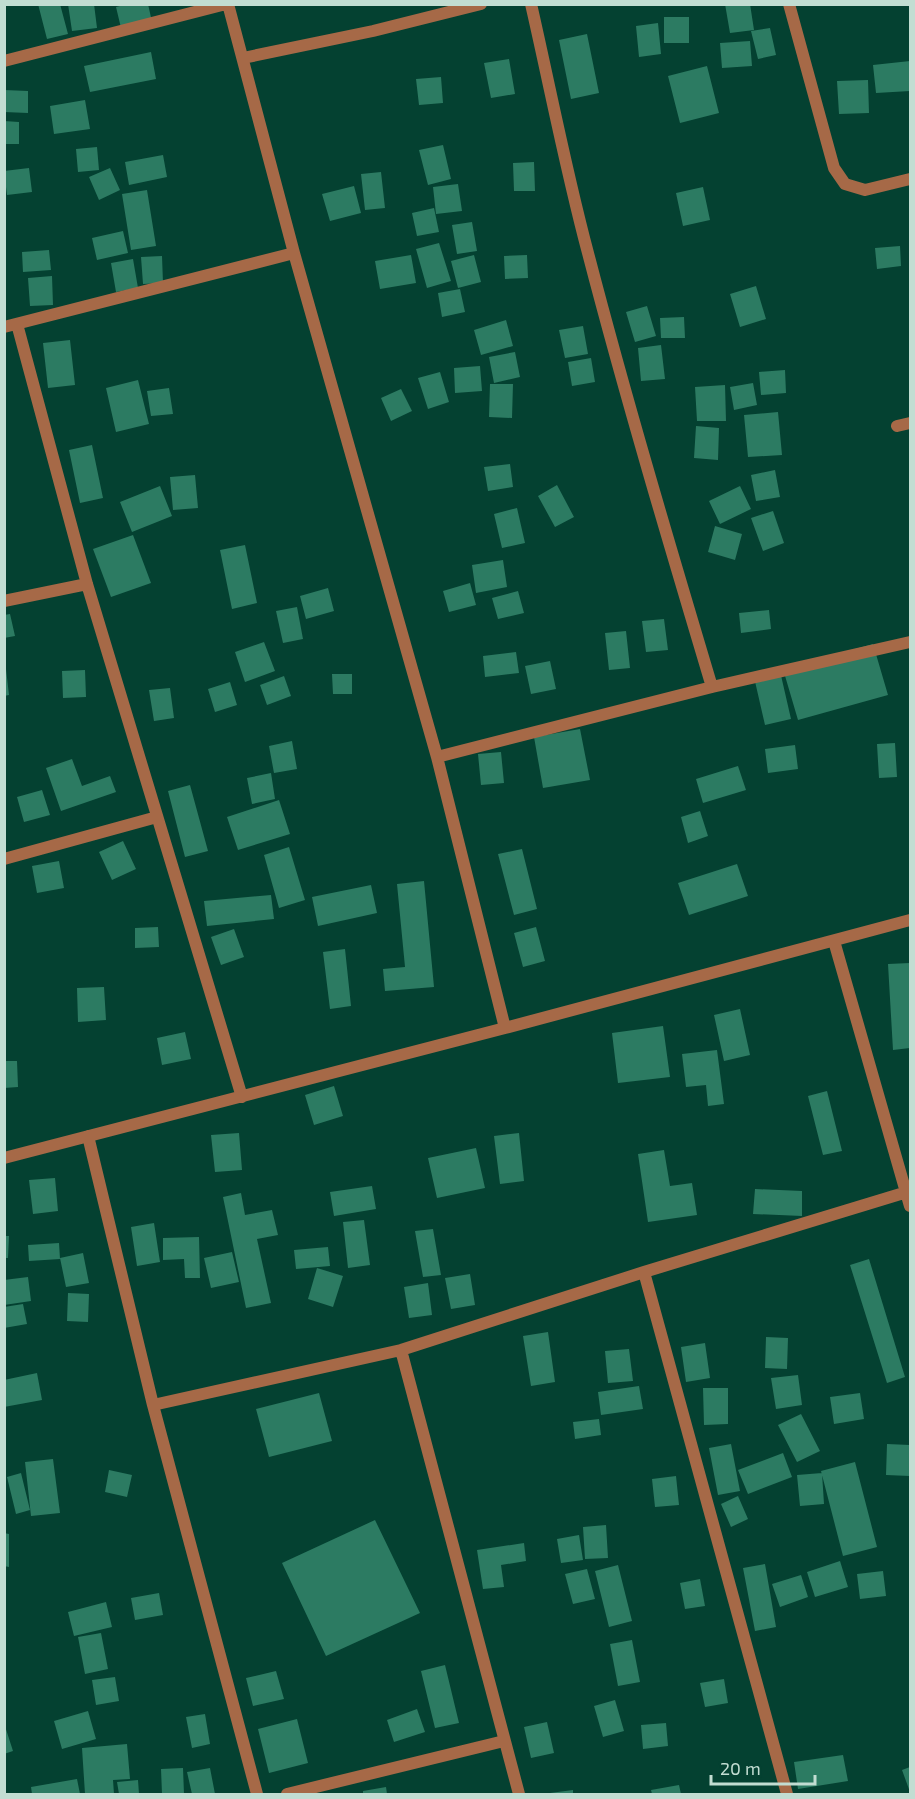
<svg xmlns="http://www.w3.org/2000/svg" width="915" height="1799" font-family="'Exo 2',sans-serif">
  <rect width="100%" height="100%" fill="#044131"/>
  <path fill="#2c7b62" d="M38 4H60L68 34 47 39Z
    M68 4H94L97 28 72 31Z
    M128 4H148L152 22 121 28 116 7Z
    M725 4H750L754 30 730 33Z
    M664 17H689V43H664Z
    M658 23 661 54 639 57 636 26Z
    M770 28 776 55 758 59 751 31Z
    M587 34 599 93 571 99 559 40Z
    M750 41 752 66 722 68 720 43Z
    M151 52 156 79 90 92 84 66Z
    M509 59 515 94 491 98 484 63Z
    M910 61V91L876 93 873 65Z
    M707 66 719 113 680 123 668 76Z
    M441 77 443 103 419 105 416 79Z
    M868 80 869 113 839 114 837 81Z
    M4 90 28 91V113L4 112Z
    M85 100 90 129 54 134 50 106Z
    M4 121 19 122V144H4Z
    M443 145 451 179 428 185 419 150Z
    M97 147 99 170 78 172 76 149Z
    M163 155 167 177 129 185 125 162Z
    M534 162 535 191H514L513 163Z
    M29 168 32 192 7 195 4 171Z
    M110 168 120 190 99 200 89 177Z
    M381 172 385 208 365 210 361 174Z
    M458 184 462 211 436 214 433 187Z
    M354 186 361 213 330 221 322 194Z
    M703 187 710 220 683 226 676 193Z
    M147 190 156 246 131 250 122 194Z
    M434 208 439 232 417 236 412 213Z
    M472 222 477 251 457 254 452 225Z
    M123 231 128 253 97 260 92 238Z
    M439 243 451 281 427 288 416 249Z
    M900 246 901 266 877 269 875 248Z
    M49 250 51 270 23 272 22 252Z
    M411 255 416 283 380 289 375 261Z
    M474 255 481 282 458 288 451 261Z
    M527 255 528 278 505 279 504 256Z
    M162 256 163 283 143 284 141 257Z
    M133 259 138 288 116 292 111 263Z
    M52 276 53 305 30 306 28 278Z
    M756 286 766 319 740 327 730 294Z
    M460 289 465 312 442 317 438 293Z
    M647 306 656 336 635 342 626 312Z
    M684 317 685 338H661L660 318Z
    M506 320 513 346 481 355 474 330Z
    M583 326 588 354 565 358 559 330Z
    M70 340 75 385 48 388 43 343Z
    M661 345 665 379 641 381 638 348Z
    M515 352 520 377 494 383 489 357Z
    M591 358 595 382 572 386 568 362Z
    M480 366 482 391 455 393 454 368Z
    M785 370 786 393 761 395 759 372Z
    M440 372 449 402 428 409 418 378Z
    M138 380 149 424 116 432 106 388Z
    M753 383 757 405 734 410 730 387Z
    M490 384H513L512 418 489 417Z
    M725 385 726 421H697L695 387Z
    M169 388 173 414 151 416 147 391Z
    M401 389 412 411 391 421 381 398Z
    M778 412 782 455 748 457 744 415Z
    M696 426 719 428 718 460 694 458Z
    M92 445 103 498 80 503 69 450Z
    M510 464 513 487 488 491 484 467Z
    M775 470 780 497 756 501 751 475Z
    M195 475 198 508 173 510 170 477Z
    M557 485 574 517 555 527 538 496Z
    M160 486 172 516 132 532 120 502Z
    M740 486 751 509 720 524 709 501Z
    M517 508 525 543 502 548 494 514Z
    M773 511 784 543 763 551 751 518Z
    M715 526 742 534 735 560 708 552Z
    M133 535 151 583 111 597 93 549Z
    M245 545 257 603 232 609 220 550Z
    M503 560 507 587 476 593 472 565Z
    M470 583 476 605 449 612 443 591Z
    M328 588 334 611 306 619 300 596Z
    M518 591 524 613 498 619 492 598Z
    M297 607 303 639 283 643 276 611Z
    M769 610 771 629 741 633 739 613Z
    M10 614 15 636 4 638V615Z
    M664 619 668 650 646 652 642 621Z
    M626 631 630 668 609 670 605 633Z
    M264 642 275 671 245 682 235 652Z
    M873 644 888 695 798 720 783 669Z
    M516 652 519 673 485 677 483 656Z
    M550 661 556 689 531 694 525 666Z
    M4 669H6L9 695 4 696Z
    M85 670 86 697 63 698 62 671Z
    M780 671 791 719 765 725 754 677Z
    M332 674H352V694H333Z
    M284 676 291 696 267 705 260 685Z
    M230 682 237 705 215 712 208 689Z
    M170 688 174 718 154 721 149 690Z
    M580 729 590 780 543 788 534 737Z
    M292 741 297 769 274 773 269 746Z
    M895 743 897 777 879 778 877 744Z
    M795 745 798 769 768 773 765 749Z
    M501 752 504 783 481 785 478 754Z
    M72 759 82 786 110 776 116 792 61 811 46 768Z
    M738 766 746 790 703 803 696 779Z
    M271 773 275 799 252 804 247 778Z
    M190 785 208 851 185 857 168 791Z
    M42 790 50 815 24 822 17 797Z
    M279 800 290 834 238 850 227 817Z
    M700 811 708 836 688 843 681 817Z
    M123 841 136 869 112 880 99 852Z
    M289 847 305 900 279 908 264 855Z
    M522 849 537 909 514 915 498 854Z
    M59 861 64 888 37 893 32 866Z
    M737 864 748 896 689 915 678 883Z
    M424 881 434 987 385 991 383 969 405 967 397 884Z
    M371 885 377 913 318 926 312 897Z
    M271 895 274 919 207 926 204 901Z
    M158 927 159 947 135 948V928Z
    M536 927 545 961 523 967 514 933Z
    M234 929 244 957 221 965 211 937Z
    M345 949 351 1006 330 1009 323 952Z
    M910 963V1048L893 1050 888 964Z
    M104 987 106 1020 78 1022 77 988Z
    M740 1009 750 1055 724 1061 714 1015Z
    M663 1026 670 1077 618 1083 612 1033Z
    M185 1032 191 1059 162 1065 157 1038Z
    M717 1050 724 1104 708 1106 706 1085 686 1087 682 1054Z
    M4 1061H17L18 1087 4 1088Z
    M334 1086 343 1116 314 1125 305 1095Z
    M827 1091 842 1151 823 1155 808 1096Z
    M239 1133 242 1170 215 1172 211 1135Z
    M519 1133 524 1181 500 1184 494 1136Z
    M476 1148 485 1188 437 1198 428 1158Z
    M664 1150 670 1186 692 1183 697 1215 648 1222 638 1154Z
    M55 1178 58 1211 33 1214 29 1180Z
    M372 1186 376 1209 334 1216 330 1192Z
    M755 1189 802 1191V1216L753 1214Z
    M241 1193 245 1215 272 1210 278 1235 257 1239 271 1303 246 1308 223 1197Z
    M364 1220 370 1265 348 1268 343 1222Z
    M154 1223 160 1262 137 1266 131 1227Z
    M433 1229 441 1275 423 1277 415 1231Z
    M4 1236H9L8 1258H4Z
    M199 1237 200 1278H185L184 1259 163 1260V1238Z
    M59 1243 60 1259 29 1261 28 1245Z
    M328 1247 330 1266 296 1269 294 1250Z
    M232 1252 239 1282 211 1288 204 1258Z
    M83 1253 89 1283 66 1287 60 1258Z
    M869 1259 905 1377 887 1383 850 1265Z
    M317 1268 343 1276 333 1307 308 1299Z
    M470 1274 475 1305 451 1309 445 1278Z
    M28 1277 31 1301 4 1305V1280Z
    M428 1283 432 1315 409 1318 404 1287Z
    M68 1293 89 1294 88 1322 67 1321Z
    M23 1304 27 1324 4 1328V1307Z
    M548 1332 555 1382 531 1386 523 1336Z
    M766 1337 788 1338 787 1369 765 1368Z
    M705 1343 710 1378 686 1382 681 1347Z
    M629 1349 633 1381 608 1383 605 1351Z
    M37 1373 42 1400 4 1407V1380Z
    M798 1375 802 1405 776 1409 771 1378Z
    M639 1386 643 1409 601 1415 598 1392Z
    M703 1388H728V1424L704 1425Z
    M319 1393 332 1441 269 1457 256 1409Z
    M860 1393 864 1419 834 1424 830 1397Z
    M801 1414 820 1451 797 1462 778 1425Z
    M599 1419 601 1435 575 1439 573 1422Z
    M731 1444 740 1491 718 1495 709 1448Z
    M887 1444 910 1445V1476L886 1475Z
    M783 1453 792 1477 748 1494 738 1470Z
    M53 1459 60 1513 31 1516 25 1462Z
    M855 1462 877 1547 843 1556 821 1471Z
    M109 1470 132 1475 127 1497 105 1492Z
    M21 1473 30 1510 16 1514 7 1477Z
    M822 1473 824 1504 800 1506 797 1475Z
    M676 1476 679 1505 655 1507 652 1479Z
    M738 1496 748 1519 731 1527 721 1504Z
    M375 1520 420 1613 326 1656 282 1563Z
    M606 1525 608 1558 585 1559 583 1527Z
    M4 1533 9 1534V1567L4 1566Z
    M579 1535 583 1560 561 1563 557 1539Z
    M524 1543 526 1561 501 1565 504 1587 483 1589 477 1550Z
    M840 1561 848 1587 815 1597 807 1572Z
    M765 1564 776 1627 755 1631 743 1568Z
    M618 1565 632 1621 609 1627 595 1571Z
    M587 1569 595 1599 573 1604 565 1574Z
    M883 1571 886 1596 860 1599 857 1574Z
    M801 1575 808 1597 780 1607 772 1584Z
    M700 1579 705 1606 685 1609 680 1583Z
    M159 1593 163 1615 135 1620 131 1598Z
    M106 1602 112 1627 74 1636 68 1612Z
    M101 1633 108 1669 85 1674 78 1637Z
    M632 1640 640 1682 618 1686 610 1644Z
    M445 1665 459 1723 435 1728 421 1671Z
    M276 1671 284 1699 253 1706 246 1678Z
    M115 1677 119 1701 96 1705 92 1680Z
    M724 1679 728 1703 705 1707 700 1683Z
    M615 1700 624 1731 603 1737 594 1706Z
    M417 1709 425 1732 394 1742 387 1720Z
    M88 1711 96 1739 62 1749 54 1721Z
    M205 1714 210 1744 192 1748 186 1717Z
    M297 1719 308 1763 269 1773 258 1729Z
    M547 1722 554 1753 531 1758 524 1727Z
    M4 1723 13 1751 4 1754Z
    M666 1723 668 1746 643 1749 641 1725Z
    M127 1744 130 1779 113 1780 114 1794H85L82 1748Z
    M843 1755 848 1781 798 1789 794 1762Z
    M910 1767V1792L902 1770Z
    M183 1768 184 1794H162L161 1769Z
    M210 1768 215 1794H192L187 1772Z
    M77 1779 80 1794H32L31 1787Z
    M138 1780 139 1794H119L117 1782Z
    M679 1785 681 1794H652L651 1790Z
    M386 1787 387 1794H363V1791Z
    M573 1790V1794H550V1793Z"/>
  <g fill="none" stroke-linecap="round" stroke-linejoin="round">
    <path stroke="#a66947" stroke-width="12" d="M228 4 294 253 437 757 505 1028
      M531 4C550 87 566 171 588 253 626 399 669 543 712 687
      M789 4 834 168 845 184 865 190 910 179
      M243 58 373 31 481 4
      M4 61 226 4
      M17 324 87 584 242 1097
      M4 327 294 253
      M897 426 910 423
      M4 601 87 584
      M437 757 712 687 910 642
      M4 859 157 817
      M834 941 910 1206
      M88 1136 153 1405 257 1794
      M4 1158 505 1028 910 920
      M644 1272 787 1794
      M401 1350 519 1794
      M153 1405 401 1350 644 1272 907 1192
      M287 1794 504 1741"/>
  </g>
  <rect width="915" height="1799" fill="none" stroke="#c2ddd2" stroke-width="12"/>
  <path d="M711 1775v9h104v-9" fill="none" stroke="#c2ddd2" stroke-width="3"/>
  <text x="720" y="1775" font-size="18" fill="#c2ddd2" stroke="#044131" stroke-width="4.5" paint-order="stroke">20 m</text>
</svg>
